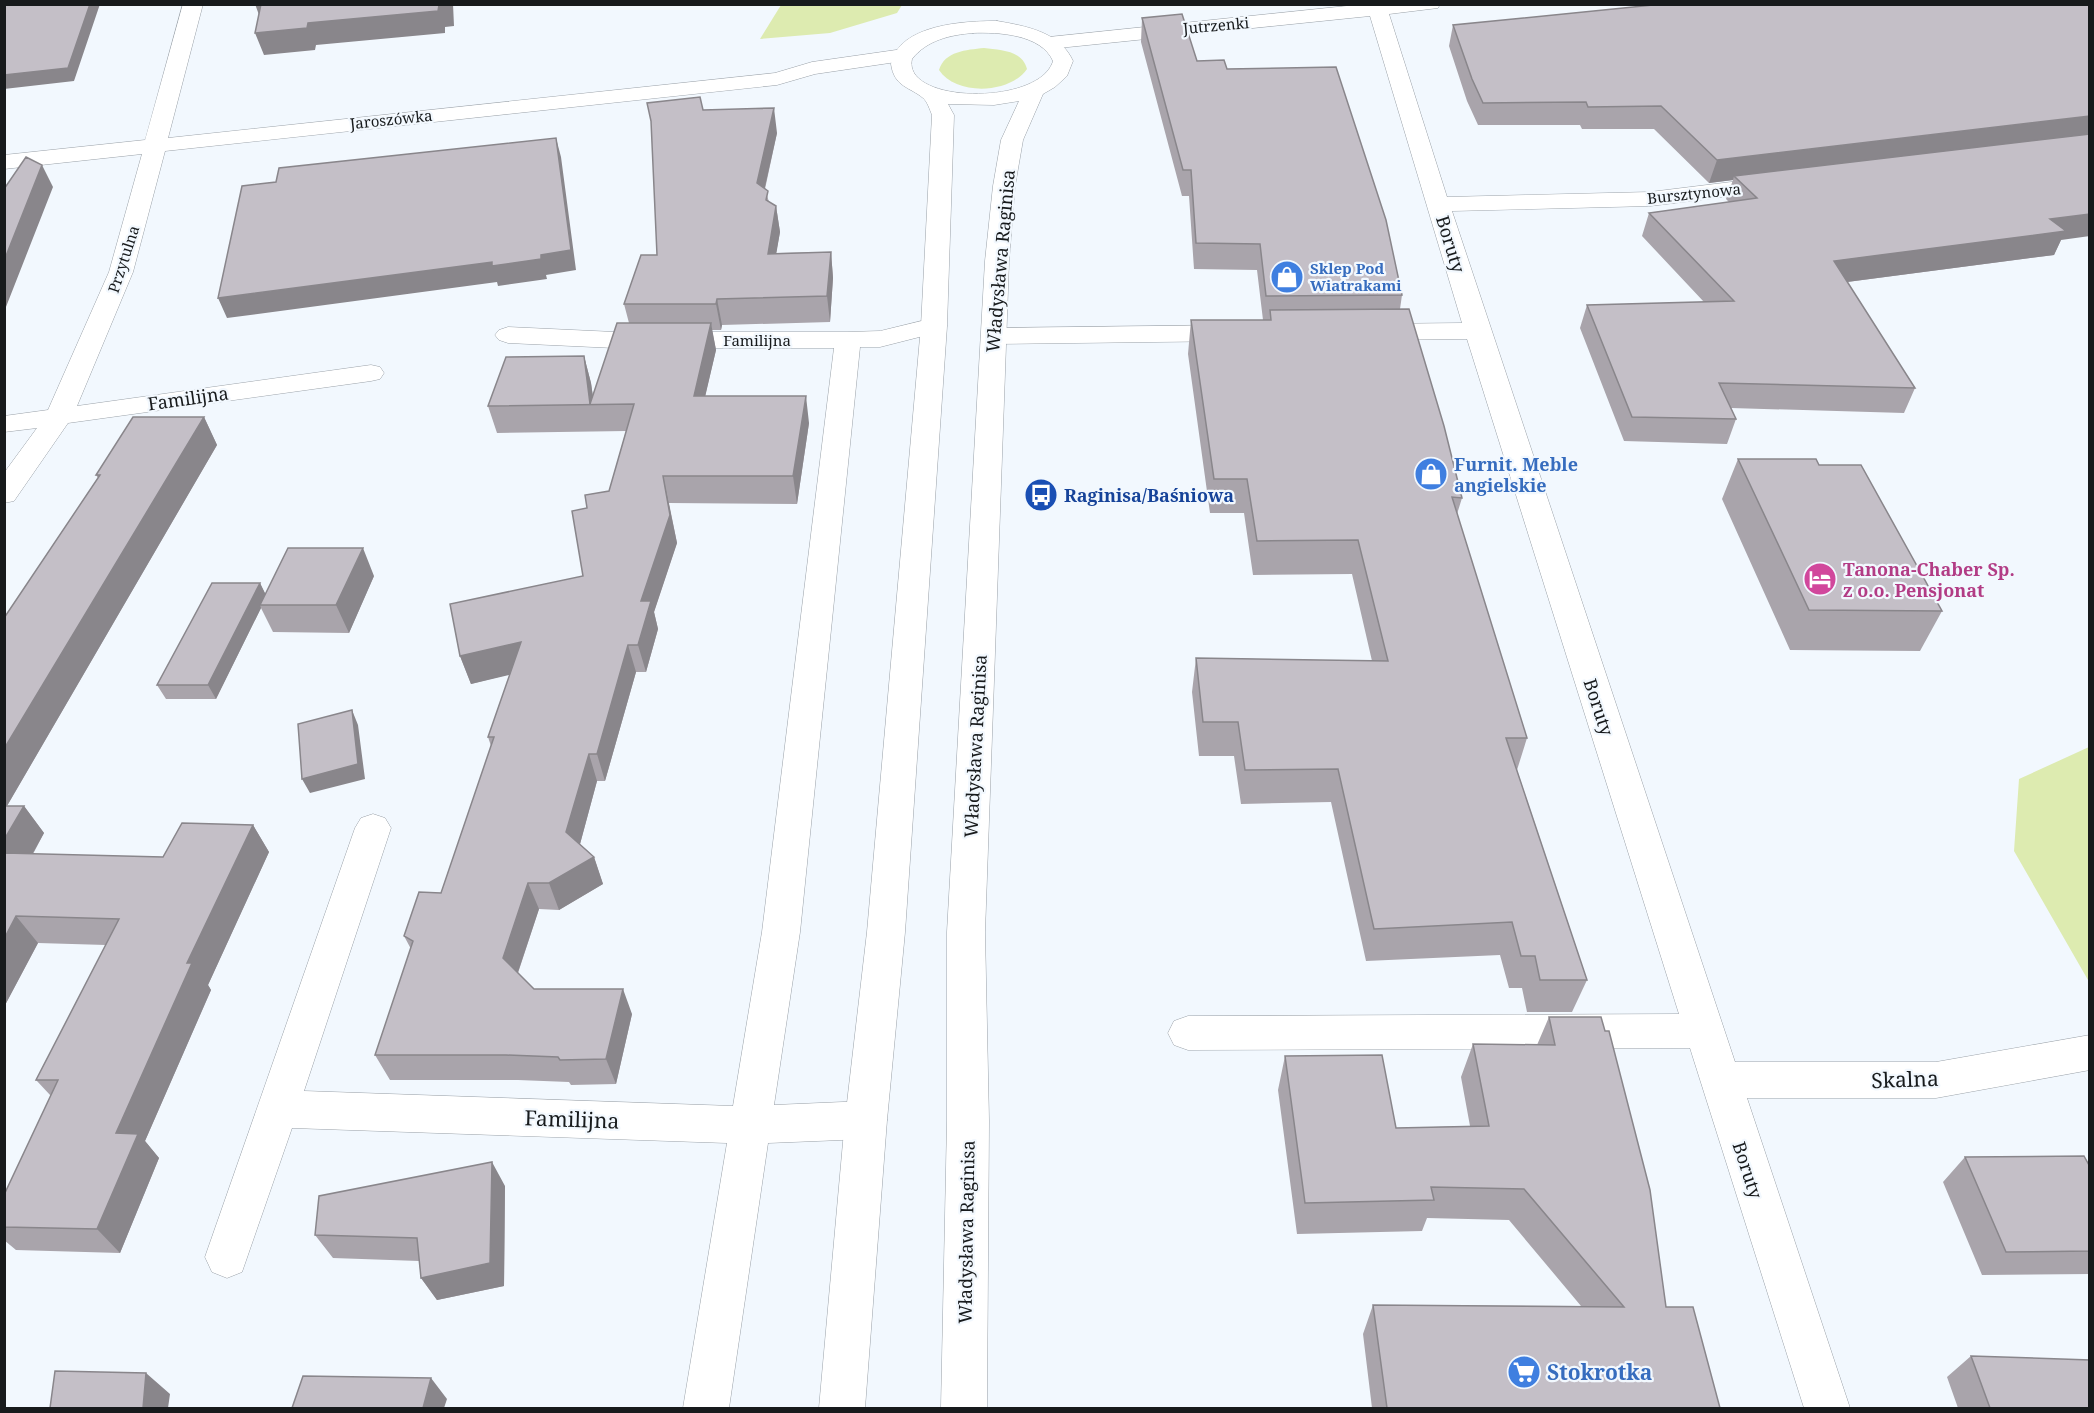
<svg xmlns="http://www.w3.org/2000/svg" width="2094" height="1413" font-family="'Noto Serif',serif">
  <rect width="100%" height="100%" fill="#f2f8fe"/>
  <path fill="#ddebb0" d="M781 5V4L902 5 897 13 830 33 760 39Z
    M984 48C1000 50 1022 50 1027 69 1010 94 956 96 939 70 945 51 966 50 984 48Z
    M2089 747 2090 980H2088L2014 851 2019 779Z"/>
  <g fill="none" stroke-linecap="round" stroke-linejoin="round">
    <g stroke="#9aa1a8" stroke-width="1">
      <path id="minor" d="M183 4H203L168 138 775 73 812 62 903 49 910 51 913 55 910 59 903 61 815 74 777 85 165 151 133 272 77 406 371 365 380 367 384 373 380 379 371 381 68 423 14 501 4 503V473L37 428 4 432V416L48 410 109 272 142 154 4 169V155L145 140Z
        M1366 4H1440L1438 8 1389 14 1447 197 1650 192 1772 177 1780 179 1783 184 1780 189 1772 191 1650 206 1452 211 1735 1062H1936L2090 1035V1070L1936 1098H1747L1850 1408H1804L1690 1048 1188 1050 1174 1045 1168 1033 1174 1021 1188 1016 1679 1014 1467 339 1371 340 1362 337 1358 332 1362 327 1371 324 1462 323 1370 16 1049 49 1042 47 1039 43 1042 39 1049 37Z
        M934 318 943 321 947 326 943 331 880 347H860L800 932 774 1105 866 1101 880 1107 887 1120 880 1133 866 1139 768 1143 729 1408H683L727 1143 292 1128 242 1272 227 1278 212 1272 205 1257 355 828 361 818 373 814 385 818 391 828 304 1091 733 1106 762 932 834 348H615L508 343 499 340 495 335 499 330 508 327 615 332H848L880 331Z
        M1235 325 1244 328 1248 333 1244 338 1235 341 994 344 985 341 981 336 985 331 994 328Z"/>
    </g>
    <g stroke="#9aa1a8" stroke-width="1">
      <path id="major" d="M997 21C1026 26 1060 32 1073 61L1067 76 1055 87 1043 94 1023 140 1015 186 1009 261 985 932 989 1121 987 1408H941L947 1121V932L985 261 993 186 1001 140 1019 101 994 105 948 104 954 115 947 326 905 932 887 1120 865 1408H819L845 1120 867 932 921 326 932 115C930 110 927 101 923 98 910 87 894 87 891 64 899 24 965 21 997 21ZM973 33C998 32 1041 34 1053 61 1040 106 902 104 912 59 927 40 950 35 973 33Z"/>
    </g>
    <use href="#minor" fill="#fff" fill-rule="evenodd"/>
    <use href="#major" fill="#fff" fill-rule="evenodd"/>
  </g>
  <path fill="#a9a4ab" d="M1142 18 1197 61 1227 69 1402 295 1400 309 1462 498 1457 514 1527 738 1517 770 1587 980 1572 1012H1527L1522 988H1509L1500 955 1366 961 1331 802 1241 804 1234 756H1199L1192 692 1196 658 1372 661 1352 574 1253 575 1244 513H1210L1188 354 1191 320H1263L1257 270 1194 269 1189 196H1182L1141 42Z
    M1453 25 2061 240 2054 255 1847 282 1915 388 1904 413 1731 408 1736 419 1727 444 1624 441 1580 328 1587 305 1704 302 1642 236 1649 213 1729 202 1726 199 1733 180 1709 183 1654 129H1582L1580 125H1478L1467 101 1449 46Z
    M703 110 777 133 765 189 769 202 776 206 780 232 776 253 831 252 833 278 830 322 722 325 721 330H712L716 350 705 396 809 423 797 504 669 503 677 543 654 612 658 629 646 672H636L605 781H597L580 844 594 857 603 884 559 910 539 909 518 973 534 989 632 1014 616 1084 571 1085 569 1082 518 1080H390L375 1055 411 949 404 936 441 893 491 746 488 737 510 674 471 684 460 656 583 576 587 508 609 491 626 431 497 433 488 406 584 356 591 383 593 397 629 323 624 304 657 255Z
    M204 417 217 445 7 806H24L44 833 33 854 163 857 253 825 269 852 208 985 211 990 145 1141 159 1158 120 1253 16 1250 4 1240V1195L51 1096 36 1080 106 945 38 943 4 1007V618L98 478 96 475Z
    M1738 459 1942 611 1920 651 1790 650 1722 499Z
    M374 576 349 633 273 632 261 608 216 699H166L157 685 260 583 265 594Z
    M1549 1017 1666 1307 1720 1408H1372L1363 1334 1373 1305 1581 1306 1509 1220 1427 1218 1422 1231 1297 1234 1278 1090 1285 1056 1396 1128 1470 1126 1461 1077 1473 1044 1537 1045Z
    M1965 1157 2090 1167V1274L1982 1275 1943 1182Z
    M505 1186 504 1286 437 1300 421 1278 419 1261 333 1258 315 1235Z
    M1971 1356 2090 1408H1958L1947 1377Z"/>
  <path fill="#89868b" d="M90 4H100L74 81 4 89V75Z
    M255 4H264L262 23Z
    M453 4 454 26 445 27V33L316 45 315 50 264 55 255 33 308 23 439 5Z
    M774 108 777 133 760 209 757 183Z
    M2090 116V138L1734 176 1733 180 1709 183 1717 160Z
    M556 138 561 157 576 270 546 275 547 279 498 286 497 282 227 318 218 298 541 255Z
    M42 165 53 187 4 312V261Z
    M776 206 780 232 772 279 768 254Z
    M2090 214V236L2061 240 2054 255 1824 285 1834 261 2050 219Z
    M831 252 833 278 830 322 827 296Z
    M717 299 722 325 721 330 716 304Z
    M711 323 716 350 699 423 694 396Z
    M584 356 591 383 594 404H590Z
    M806 396 809 423 797 504 793 476Z
    M204 417 217 445 4 811V749Z
    M663 476 677 543 654 612 658 629 646 672 638 645 641 601Z
    M363 548 374 576 349 633 336 605Z
    M260 583 267 597 260 605 261 608 216 699 208 685Z
    M521 642 530 670 471 684 460 656Z
    M628 645 636 672 605 781 597 754Z
    M352 710 358 725 365 779 310 793 302 779Z
    M589 754 597 781 576 859 566 832Z
    M24 806 44 833 18 880 4 862V840Z
    M253 825 269 852 208 985 211 990 145 1141 159 1158 120 1253 97 1229 116 1133 187 963Z
    M594 857 603 884 559 910 549 883Z
    M528 883 539 909 514 984 503 958Z
    M16 916 38 943 4 1007V939Z
    M623 989 632 1014 616 1084 606 1059Z
    M492 1162 505 1186 504 1286 437 1300 421 1278Z
    M146 1373 170 1394 168 1408H143Z
    M431 1378 447 1399 444 1408H423Z"/>
  <path fill="#c4bfc7" stroke="#89868b" stroke-width="1.5" d="M4 4H90L68 68 4 75Z
    M261 4H444L439 5 438 11 308 23 307 28 255 33Z
    M1663 4H2090V116L1717 160 1661 106 1588 107 1586 102 1483 103 1472 79 1453 25Z
    M1182 14 1197 61 1224 60 1227 69 1336 67 1386 220 1402 295 1266 296 1260 244 1196 243 1191 170H1183L1142 18Z
    M700 97 703 110 774 108 757 183 768 191 766 200 776 206 768 254 831 252 827 296 717 299 716 304H624L641 255H657L651 121 647 103Z
    M2090 134V214L2050 219 2066 231 1834 261 1915 388 1719 383 1736 419 1632 417 1587 305 1734 301 1649 213 1757 198 1734 176Z
    M556 138 571 250 541 255V259L492 266V262L218 298 242 186 276 182 279 168Z
    M26 157 42 165 4 261V189Z
    M1409 309 1444 426 1462 498 1452 497 1527 738H1506L1587 980H1540L1535 956H1521L1512 922 1374 929 1338 769 1245 770 1238 722H1203L1196 658 1388 661 1358 540 1257 541 1247 479H1214L1191 320H1271L1270 310Z
    M617 323H711L694 396H806L793 476H663L670 515 641 601H651L638 645H628L597 754H589L566 832 594 857 549 883H528L503 958 534 989H623L606 1059 560 1060 558 1057 506 1055H375L413 941 404 936 419 892 441 893 494 737H488L521 642 460 656 450 604 583 576 572 511 587 508 585 495 609 491 634 404 488 406 506 357 584 356 590 404Z
    M133 417H204L4 749V618L100 475H96Z
    M1738 459H1816L1819 465H1861L1942 611 1809 610Z
    M288 548H363L336 605H260Z
    M212 583H260L208 685H157Z
    M352 710 358 764 302 779 298 724Z
    M4 806H24L4 840Z
    M182 823 253 825 187 963H192L116 1133 138 1134 97 1229 4 1227V1195L58 1080H36L119 919 16 916 4 939V853L163 857Z
    M1549 1017H1601L1605 1031H1609L1650 1190 1666 1307H1693L1720 1408H1387L1373 1305 1624 1307 1524 1189 1431 1187 1434 1200 1305 1203 1285 1056 1382 1055 1396 1128 1489 1126 1473 1044 1555 1045Z
    M2084 1156 2090 1167V1251L2006 1252 1965 1157Z
    M492 1162 490 1263 421 1278 417 1238 315 1235 319 1196Z
    M1971 1356 2090 1360V1408H1990Z
    M55 1371 146 1373 143 1408H50Z
    M303 1376 431 1378 423 1408H292Z"/>
  <defs>
    <g id="shop-disc" transform="scale(1.725)"><circle r="9.5" fill="#3f7fe0" stroke="#f2f8fe"/><path d="M-5-2.5h2.3a2.7 3.5 0 0 1 5.4 0H5L5.5 6h-11ZM-1.5-2.5h3a1.5 2.3 0 0 0-3 0Z" fill="#fff"/></g>
    <g id="bus-disc" transform="scale(1.725)"><circle r="9.5" fill="#1a4fb4" stroke="#f2f8fe"/><path d="M-5-6H5V4H4V6H2V4H-2V6H-4V4H-5ZM-3.5-4V0h7V-4ZM-3.5 1.2v1.5H-2V1.2ZM2 1.2v1.5H3.5V1.2Z" fill="#fff"/></g>
    <g id="hotel-disc" transform="scale(1.725)"><circle r="9.5" fill="#d1479c" stroke="#f2f8fe"/><path d="M-6-4.5h1.5V1H6V5H4.5V3h-9V5H-6ZM-4 0a1.8 1.8 0 1 1 3.6 0ZM.5 0V-2.5h3Q6-2.5 6 0Z" fill="#fff"/></g>
    <g id="supermarket-disc" transform="scale(1.725)"><circle r="9.5" fill="#3f7fe0" stroke="#f2f8fe"/><path d="M-6-5.5h2.5l.6 2H6L4.5 2H-2.5L-4.4-4H-6ZM-1.5 3.2a1.3 1.3 0 1 0 .1 0ZM3 3.2a1.3 1.3 0 1 0 .1 0Z" fill="#fff"/></g>
  </defs>
  <g fill-rule="evenodd">
    <use href="#shop-disc" x="1287" y="277"/>
    <use href="#shop-disc" x="1431" y="474"/>
    <use href="#bus-disc" x="1041" y="495"/>
    <use href="#hotel-disc" x="1820" y="579"/>
    <use href="#supermarket-disc" x="1524" y="1372"/>
  </g>
  <g text-anchor="middle" dominant-baseline="central" stroke-width="4.5" stroke-linejoin="round" paint-order="stroke">
    <g font-size="15" fill="#171a1c" stroke="#f2f8fe">
      <text transform="translate(1216 25) rotate(-5)">Jutrzenki</text>
      <text transform="translate(391 119) rotate(-6)">Jaroszówka</text>
      <text transform="translate(1694 193) rotate(-6)">Bursztynowa</text>
      <text transform="translate(123 259) rotate(-72)">Przytulna</text>
      <text x="757" y="340">Familijna</text>
    </g>
    <g font-size="15" font-weight="bold" fill="#366cbe" stroke="#f2f8fe" text-anchor="start">
      <text x="1310" y="268">Sklep Pod<tspan x="1310" dy="17">Wiatrakami</tspan></text>
    </g>
    <g font-size="18" fill="#171a1c" stroke="#f2f8fe">
      <text transform="translate(1451 244) rotate(73)">Boruty</text>
      <text transform="translate(1000 261) rotate(-85)">Władysława Raginisa</text>
      <text transform="translate(188 398) rotate(-8)">Familijna</text>
      <text transform="translate(1599 707) rotate(72)">Boruty</text>
      <text transform="translate(975 746) rotate(-87)">Władysława Raginisa</text>
      <text transform="translate(1748 1170) rotate(72)">Boruty</text>
      <text transform="translate(966 1232) rotate(-89)">Władysława Raginisa</text>
    </g>
    <g font-size="18" font-weight="bold" fill="#366cbe" stroke="#f2f8fe" text-anchor="start">
      <text x="1454" y="464">Furnit. Meble<tspan x="1454" dy="21">angielskie</tspan></text>
    </g>
    <g font-size="18" font-weight="bold" fill="#164399" stroke="#f2f8fe" text-anchor="start">
      <text x="1064" y="495">Raginisa/Baśniowa</text>
    </g>
    <g font-size="18" font-weight="bold" fill="#b23c85" stroke="#f2f8fe" text-anchor="start">
      <text x="1843" y="569">Tanona-Chaber Sp.<tspan x="1843" dy="21">z o.o. Pensjonat</tspan></text>
    </g>
    <g font-size="21" fill="#171a1c" stroke="#f2f8fe">
      <text transform="translate(1905 1079) rotate(-2)">Skalna</text>
      <text transform="translate(572 1119) rotate(2)">Familijna</text>
    </g>
    <g font-size="21" font-weight="bold" fill="#366cbe" stroke="#f2f8fe" text-anchor="start">
      <text x="1547" y="1372">Stokrotka</text>
    </g>
  </g>
  <rect width="2094" height="1413" fill="none" stroke="#171a1c" stroke-width="12"/>
</svg>
